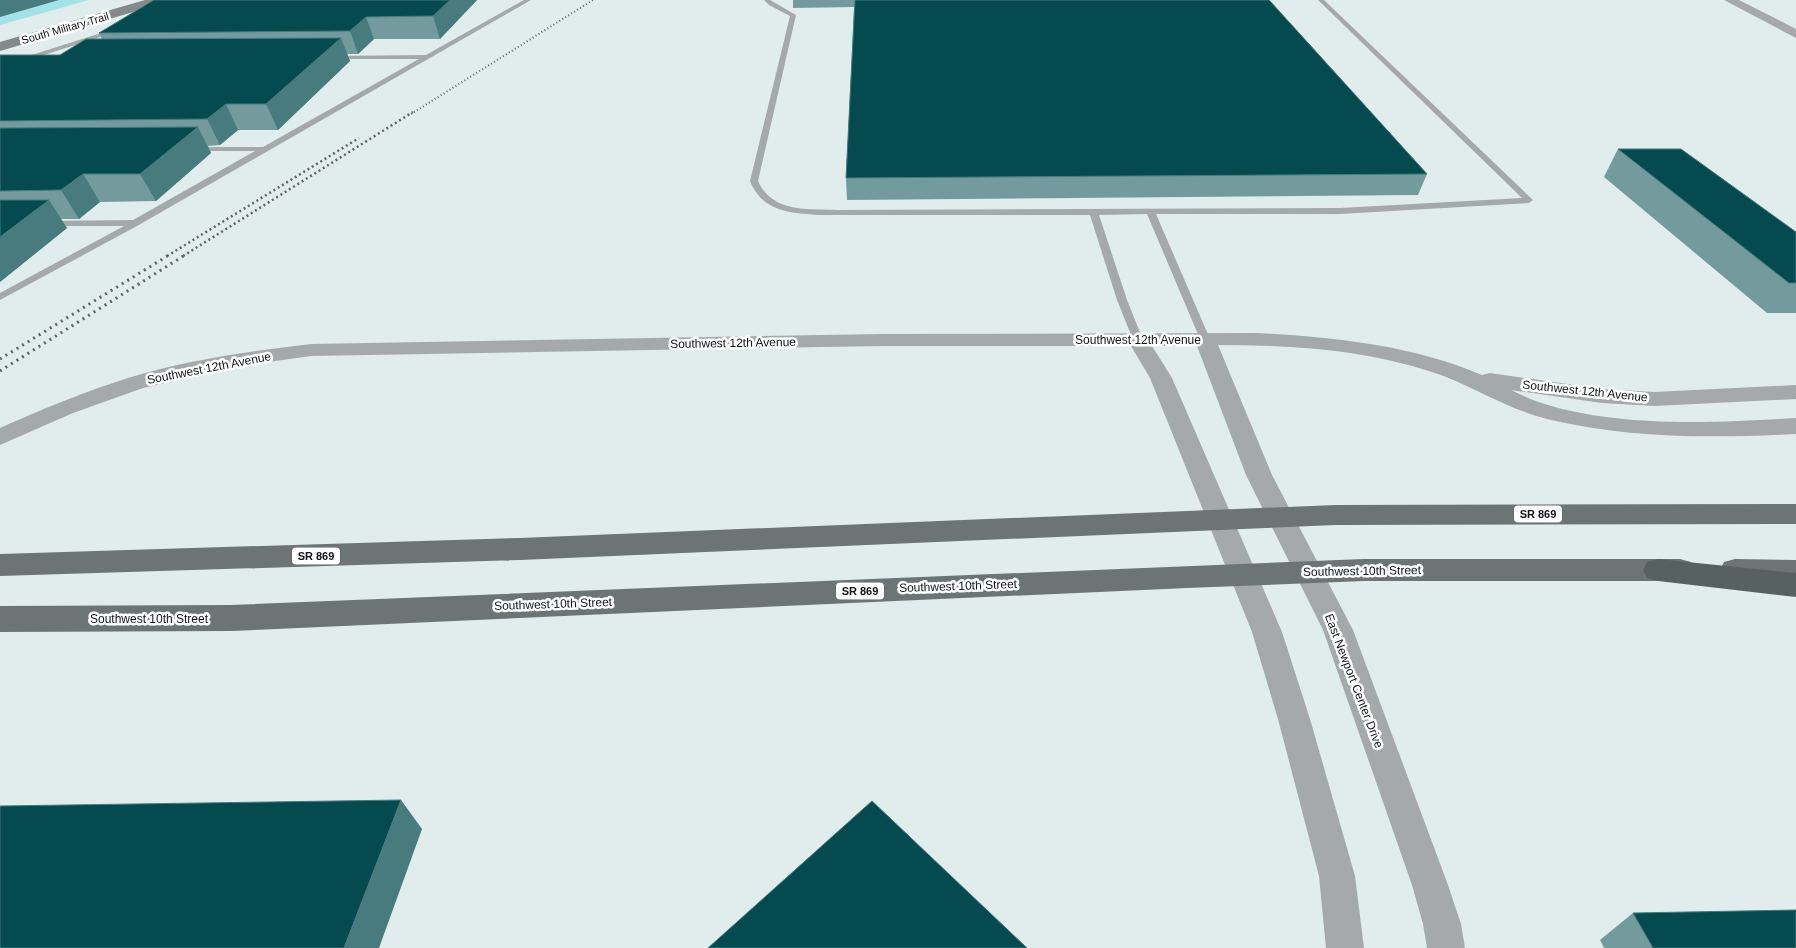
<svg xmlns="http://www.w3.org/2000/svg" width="1796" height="948" font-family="Helvetica,sans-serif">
  <rect width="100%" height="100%" fill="#e1ecec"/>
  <path fill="#a2e2e8" d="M0 0H89L0 25Z"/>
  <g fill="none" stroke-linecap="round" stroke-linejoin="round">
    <path fill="#a5a9a9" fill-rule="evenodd" d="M524 0H531L137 226 0 300V293L124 226H47L44 225V221L133 220 255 151H189V147H263L419 59H332L330 58V56L426 55Z
      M764 0H770L796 15 758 181C772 213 808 209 838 210L1340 208 1522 198 1318 0H1324L1533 200 1529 203 1340 214H1156L1210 339 1205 342 1200 339 1147 214 1099 215 1127 300 1143 340 1142 342H1134L1117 300 1090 215H819C789 213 763 212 750 181L790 16 769 5Z
      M117 28 120 30 119 31 0 69V65Z"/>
    <path fill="#a5a9a9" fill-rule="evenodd" d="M1724 0H1739L1796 29V38Z
      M1257 333C1333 337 1412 345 1482 375L1490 373 1602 389 1654 392 1796 385V399L1654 406 1602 403 1511 390C1588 430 1711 423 1796 418V434C1712 438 1630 439 1547 419 1506 409 1472 385 1432 372 1363 349 1290 345 1218 345L1272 475 1353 630 1448 885 1461 924 1465 948H1427L1423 924 1412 885 1323 630 1246 475 1197 346H1152L1172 378 1282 632 1310 719 1355 876 1364 948H1326L1319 876 1278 719 1252 632 1150 378 1131 346H883L311 356 240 366 143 388 73 413 0 445V428C42 409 84 392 128 378 187 360 250 351 311 344L883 334Z"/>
    <path fill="#848a8a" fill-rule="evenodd" d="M145 0H166L164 3 0 51V42Z"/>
    <path fill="#6c7474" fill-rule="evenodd" d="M1796 504V524L1335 525 520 560 0 576V554L520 538 1335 505Z
      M1364 559H1680L1691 562 1695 570 1691 578 1680 581H1364L1187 588 231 631 0 632V606L231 605Z
      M1735 559 1796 560V582L1735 581 1724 578 1720 570 1724 562Z"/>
    <path fill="#586161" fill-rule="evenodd" d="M1658 559 1796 573V597L1658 581 1647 578 1643 570 1647 562Z"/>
    <path stroke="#5f6566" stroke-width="2" stroke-dasharray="1 2.5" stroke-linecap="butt" d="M411 114 593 0"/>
    <path stroke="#5f6566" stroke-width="2.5" stroke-dasharray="2 3" stroke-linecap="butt" d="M167 256 359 138
      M183 256 413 112"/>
    <path stroke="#5f6566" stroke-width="3" stroke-dasharray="2 4.5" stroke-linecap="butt" d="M0 359 169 255
      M0 371 185 255"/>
  </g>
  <path fill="#739b9e" d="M154 0H477L440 39H374L358 54H347L350 61 278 130H238L220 145 208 146 211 153 156 201 100 202 79 219H61L67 228 0 282V55H60L102 39 99 33Z
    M793 0H1269L1427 174 1418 195 847 200 846 178 854 7 793 8Z
    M1618 149 1796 232V313H1767L1604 177Z
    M1633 913 1796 948H1604L1600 940Z"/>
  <path fill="#477b7e" d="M0 0H59L0 17Z
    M450 0H477L440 39 433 16Z
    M366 17 374 39 358 54 350 31Z
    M341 38 350 61 278 130 266 104Z
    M226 104 238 130 220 145 207 119Z
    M198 127 211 153 156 201 140 174Z
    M83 174 100 202 79 219 61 190Z
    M49 200 67 228 0 282V237Z
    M401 800 422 829 379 948H344Z"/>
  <path fill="#054a4f" stroke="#477b7e" d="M154 0H450L433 16 366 17 350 31 99 33Z
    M855 0H1269L1427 174 846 178Z
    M341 38 266 104H226L207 119 0 121V55H60L86 39Z
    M198 127 140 174H83L61 190 0 191V128Z
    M1618 149H1681L1796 232V283H1789Z
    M0 200H49L0 237Z
    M401 800 344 948H0V806Z
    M872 801 1027 948H708Z
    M1796 910V948H1653L1633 913Z"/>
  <g text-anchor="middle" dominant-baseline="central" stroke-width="5" stroke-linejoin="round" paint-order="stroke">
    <g font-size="11" fill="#121516" stroke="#fff">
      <text transform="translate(65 28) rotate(-16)">South Military Trail</text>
    </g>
    <g fill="#fff" stroke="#595b5c" stroke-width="1">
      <rect x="1514" y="505.5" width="48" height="17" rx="4"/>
      <rect x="292" y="547.5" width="48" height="17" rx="4"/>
      <rect x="836" y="582.5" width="48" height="17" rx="4"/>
    </g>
    <g font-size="11" font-weight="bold" fill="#121516">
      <text x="1538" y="514">SR 869</text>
      <text x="316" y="556">SR 869</text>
      <text x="860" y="591">SR 869</text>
    </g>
    <g font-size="12" fill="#121516" stroke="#fff">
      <text x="1138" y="340">Southwest 12th Avenue</text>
      <text transform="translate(733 343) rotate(-1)">Southwest 12th Avenue</text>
      <text transform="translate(209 368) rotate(-11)">Southwest 12th Avenue</text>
      <text transform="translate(1585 391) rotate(6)">Southwest 12th Avenue</text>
      <text transform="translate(1362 571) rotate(-1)">Southwest 10th Street</text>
      <text transform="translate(958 586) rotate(-2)">Southwest 10th Street</text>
      <text transform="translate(553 604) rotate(-2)">Southwest 10th Street</text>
      <text x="149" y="619">Southwest 10th Street</text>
      <text transform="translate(1354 681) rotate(69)">East Newport Center Drive</text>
    </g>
  </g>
</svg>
